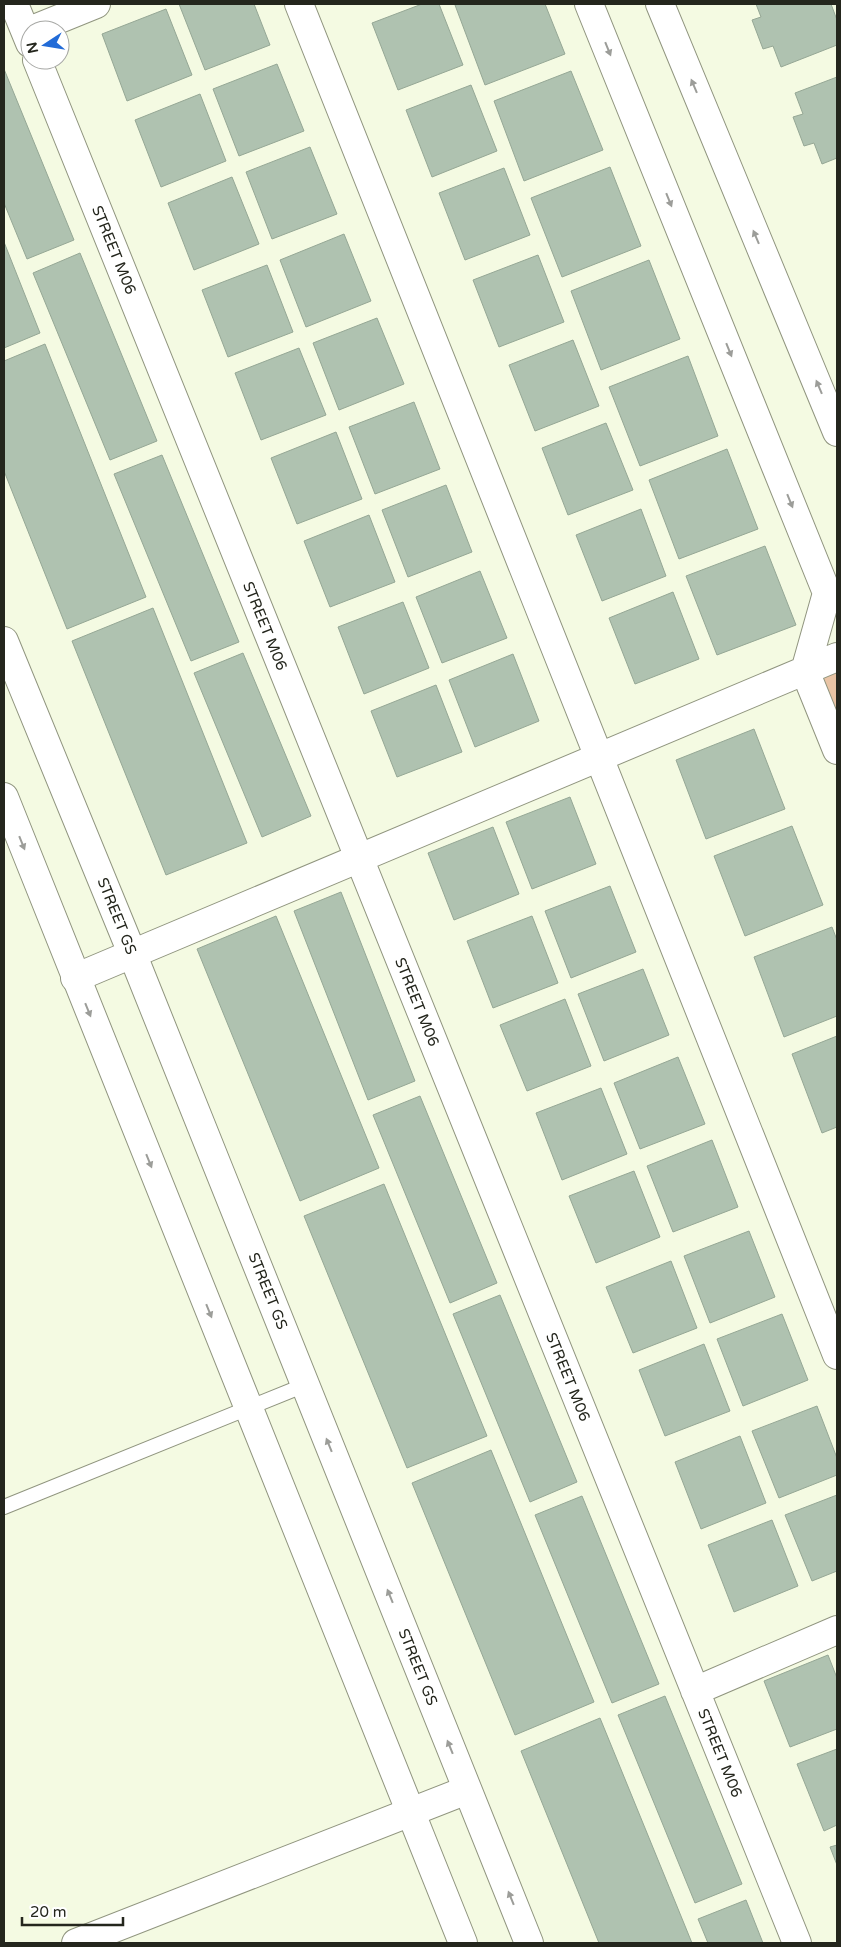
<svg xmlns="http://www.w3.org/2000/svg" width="841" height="1947" font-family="'Varela Round',sans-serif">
  <rect width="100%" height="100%" fill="#f4fae2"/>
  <path fill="#e9c4a5" d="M837 657V750L805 671Z"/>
  <path fill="#afc2b0" stroke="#95a795" d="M179 4H254L270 45 205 70Z
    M422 4H439L463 65 398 90 372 23Z
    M459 4H545L565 54 485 85 455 5Z
    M756 4H831L837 20V45L781 67 773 46 763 49 752 20 761 17Z
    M166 9 192 75 127 101 102 34Z
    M277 64 304 131 239 156 213 89Z
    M4 69 74 240 27 259 4 203Z
    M571 71 603 150 524 181 494 101Z
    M837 77V158L822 164 814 143 804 146 793 117 803 114 795 93Z
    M471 85 497 151 432 177 406 110Z
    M200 94 226 161 161 187 135 120Z
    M310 147 337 214 272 239 246 172Z
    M610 167 641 246 562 277 531 198Z
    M504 168 530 235 465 260 439 193Z
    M232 177 259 244 194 270 168 203Z
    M344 234 371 301 306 327 280 260Z
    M4 242 40 333 4 348Z
    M80 253 157 441 110 460 33 273Z
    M538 255 564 322 499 347 473 280Z
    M649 260 680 339 601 370 571 291Z
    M267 265 293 332 228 357 202 290Z
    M377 318 404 384 339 410 313 343Z
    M573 340 599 406 535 431 509 365Z
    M45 344 146 597 67 629 4 471V361Z
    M299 348 326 415 261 440 235 373Z
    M688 356 718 436 640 466 609 387Z
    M414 402 440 469 375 494 349 427Z
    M606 423 633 490 568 515 542 448Z
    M336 432 362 499 297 524 271 458Z
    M727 449 758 529 679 559 649 480Z
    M162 455 239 642 191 661 114 474Z
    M446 485 472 552 408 577 382 510Z
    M641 509 666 576 602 601 576 535Z
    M369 515 395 582 330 607 304 541Z
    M765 546 796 625 717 655 686 576Z
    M480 571 507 638 442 663 416 597Z
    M673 592 699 659 635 684 609 618Z
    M403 602 429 668 364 694 338 627Z
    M153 608 247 843 166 875 72 641Z
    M243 653 311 816 262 837 194 673Z
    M513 654 539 721 475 747 449 680Z
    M436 685 462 752 397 777 371 711Z
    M754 729 785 809 706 839 676 760Z
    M570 797 596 864 532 889 506 822Z
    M792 826 823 905 745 936 714 856Z
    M493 827 519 894 454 920 428 853Z
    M610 886 636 952 571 978 545 911Z
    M341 892 415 1081 368 1100 294 911Z
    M276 916 379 1168 300 1201 197 949Z
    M532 916 558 983 493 1008 467 941Z
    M832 927 837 940V1016L784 1037 754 957Z
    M643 969 669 1035 604 1061 578 994Z
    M565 999 591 1066 527 1091 500 1025Z
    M837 1036V1127L822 1133 792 1054Z
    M678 1057 705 1124 640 1149 614 1083Z
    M601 1088 627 1154 562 1180 536 1113Z
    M420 1096 497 1283 450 1303 373 1115Z
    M712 1140 738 1207 673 1232 647 1166Z
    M634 1171 660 1237 596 1263 569 1196Z
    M384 1184 487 1436 407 1468 304 1216Z
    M749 1231 775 1297 710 1323 684 1256Z
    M671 1261 697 1328 633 1353 606 1287Z
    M500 1295 577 1482 530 1502 453 1314Z
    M782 1314 808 1380 743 1406 717 1339Z
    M704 1344 730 1411 665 1436 639 1370Z
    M817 1406 837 1458V1475L779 1498 752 1431Z
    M740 1436 766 1503 701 1529 675 1462Z
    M491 1450 594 1702 515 1735 412 1483Z
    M837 1495V1571L812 1581 785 1515Z
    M582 1496 659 1684 612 1703 535 1515Z
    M772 1520 798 1586 734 1612 708 1545Z
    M828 1655 837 1678V1729L790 1747 764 1681Z
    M665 1696 742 1884 695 1903 618 1715Z
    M600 1718 692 1943H599L521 1751Z
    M837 1749V1825L824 1831 797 1764Z
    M837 1845V1865L830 1847Z
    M746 1900 763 1943H708L698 1919Z"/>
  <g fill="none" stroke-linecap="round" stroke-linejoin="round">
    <g stroke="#90957f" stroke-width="16">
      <path id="service" d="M4 1507 305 1385"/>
    </g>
    <g stroke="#90957f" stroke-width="30">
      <path id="minor" d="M14 4 30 43
        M299 4 837 1355
        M589 4 827 593 805 671 837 750
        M660 4 837 432
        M32 30 96 4
        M37 60 797 1943
        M75 978 837 657
        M695 1691 837 1630
        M76 1943 467 1790"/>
    </g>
    <g stroke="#90957f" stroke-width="30">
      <path id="tertiary" d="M4 641 132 953 529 1943
        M4 797 463 1943"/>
    </g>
    <use href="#service" stroke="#fff" stroke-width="14"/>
    <use href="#minor" stroke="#fff" stroke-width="28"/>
    <use href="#tertiary" stroke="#fff" stroke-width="28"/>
  </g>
  <defs><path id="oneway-solid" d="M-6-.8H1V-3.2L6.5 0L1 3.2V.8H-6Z" transform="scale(1.25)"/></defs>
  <g fill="#9c9d99">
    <use href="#oneway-solid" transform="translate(608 49) rotate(68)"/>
    <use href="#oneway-solid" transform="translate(694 86) rotate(-113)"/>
    <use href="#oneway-solid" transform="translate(669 200) rotate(68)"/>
    <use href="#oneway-solid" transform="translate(756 237) rotate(-113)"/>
    <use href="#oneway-solid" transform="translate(729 350) rotate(68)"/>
    <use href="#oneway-solid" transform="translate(819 387) rotate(-113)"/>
    <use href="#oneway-solid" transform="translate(790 501) rotate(68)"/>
    <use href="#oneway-solid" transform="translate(22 843) rotate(68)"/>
    <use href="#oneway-solid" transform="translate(88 1010) rotate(68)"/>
    <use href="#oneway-solid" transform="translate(149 1161) rotate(68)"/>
    <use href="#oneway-solid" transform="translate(209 1311) rotate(68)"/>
    <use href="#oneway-solid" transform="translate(329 1445) rotate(-112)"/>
    <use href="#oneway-solid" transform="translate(390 1596) rotate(-112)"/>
    <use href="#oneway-solid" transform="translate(450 1747) rotate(-112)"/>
    <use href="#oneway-solid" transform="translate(511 1898) rotate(-112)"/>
  </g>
  <g text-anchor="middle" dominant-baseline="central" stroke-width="4" stroke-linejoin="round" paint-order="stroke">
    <g font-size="15" fill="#24261d" stroke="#fff">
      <text transform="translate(114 250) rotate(68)">STREET M06</text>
      <text transform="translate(265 626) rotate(68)">STREET M06</text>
      <text transform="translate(117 916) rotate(68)">STREET GS</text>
      <text transform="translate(417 1002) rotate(68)">STREET M06</text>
      <text transform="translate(268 1291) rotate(68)">STREET GS</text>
      <text transform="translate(568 1377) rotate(68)">STREET M06</text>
      <text transform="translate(418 1667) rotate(68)">STREET GS</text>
      <text transform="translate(720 1753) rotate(68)">STREET M06</text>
    </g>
  </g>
  <rect width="841" height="1947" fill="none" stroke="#24261d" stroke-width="10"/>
  <g transform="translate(45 45) rotate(258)"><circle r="24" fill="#ffffff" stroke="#a7a8a5"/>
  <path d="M0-4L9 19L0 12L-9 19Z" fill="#226bd7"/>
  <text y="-8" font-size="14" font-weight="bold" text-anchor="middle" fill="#24261d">N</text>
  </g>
  <path d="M22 1917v8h101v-8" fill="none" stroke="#24261d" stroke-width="2.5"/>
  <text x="30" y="1917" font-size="15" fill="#24261d" stroke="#ffffff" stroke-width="4" paint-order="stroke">20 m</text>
</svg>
